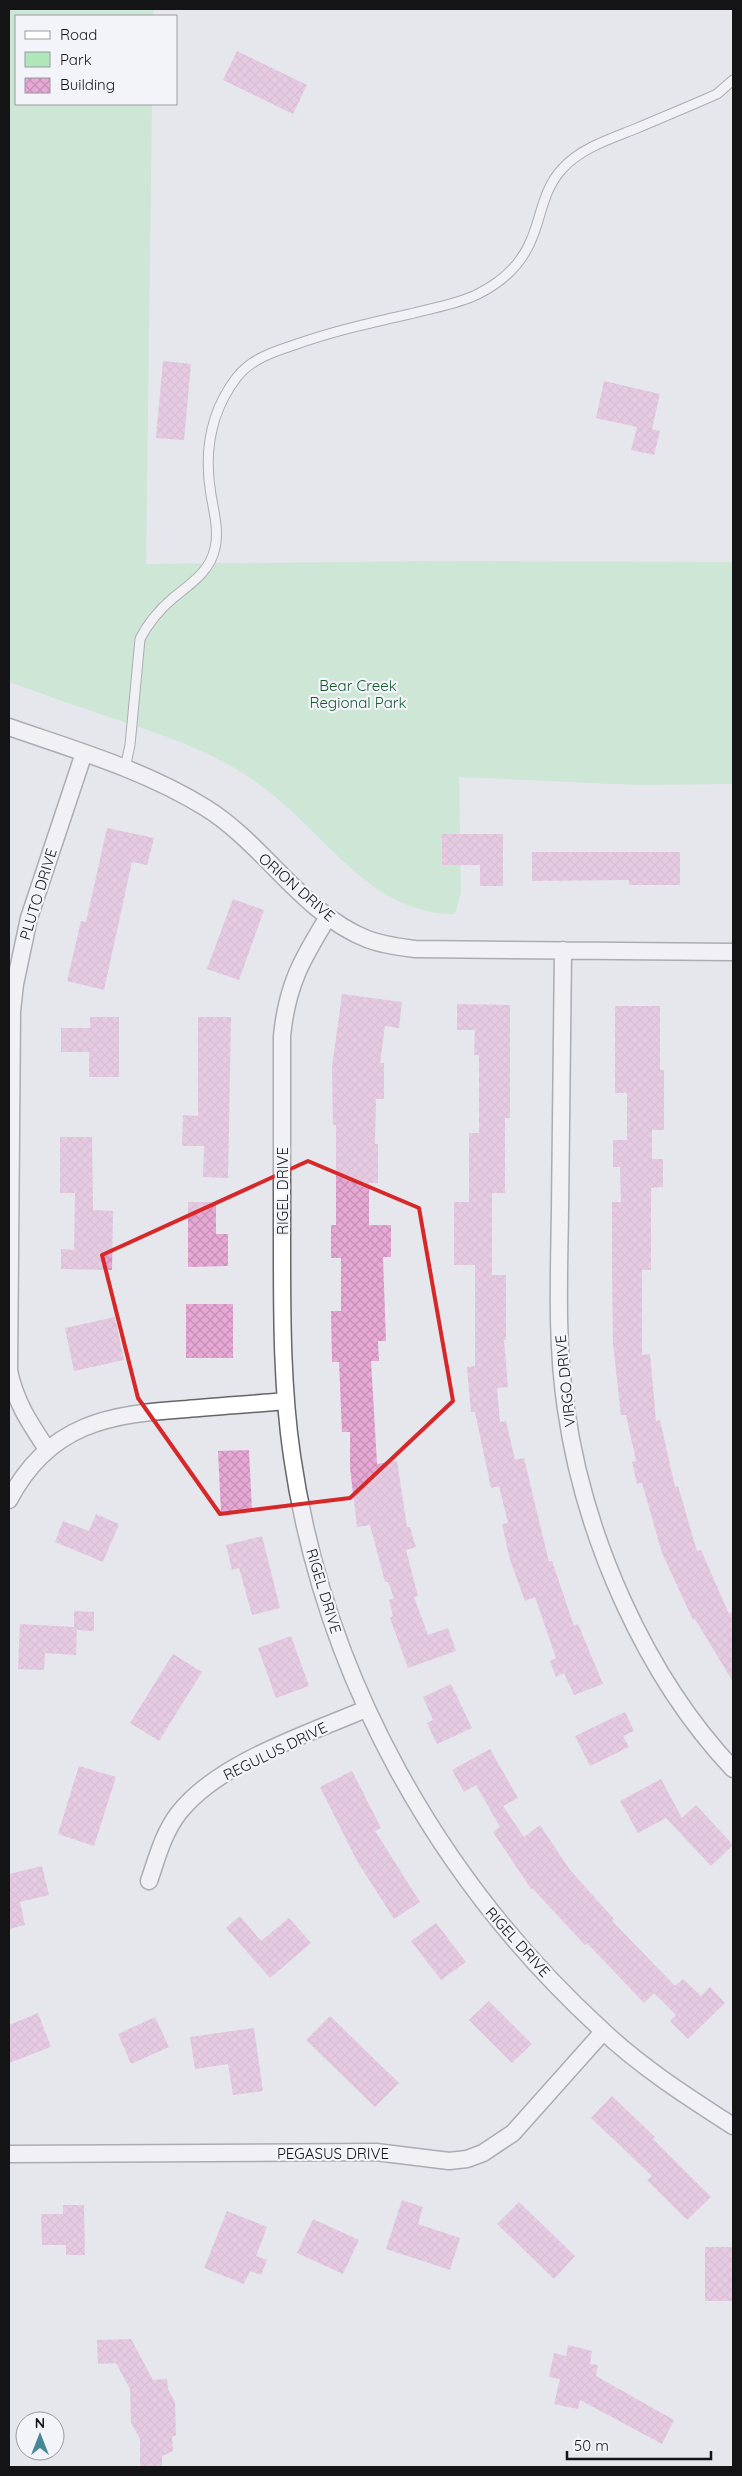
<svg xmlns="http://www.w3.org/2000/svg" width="742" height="2476" font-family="Quicksand,sans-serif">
  <defs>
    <pattern id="building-cross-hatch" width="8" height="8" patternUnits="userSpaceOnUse" patternTransform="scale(1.25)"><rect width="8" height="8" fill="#e7a8d5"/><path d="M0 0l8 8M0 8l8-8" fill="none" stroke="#c590b6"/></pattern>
  </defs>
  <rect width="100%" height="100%" fill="#e6e6ed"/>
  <path fill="#afe7bb" d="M9 9H154L153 16H16V104H152L146 564 436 561 733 562V784L638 785 459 777 461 891 455 914C374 914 330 841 273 795 228 758 178 740 124 722 86 709 47 696 9 682Z"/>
  <path fill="url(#building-cross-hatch)" d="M237 51 307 85 293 114 223 80Z
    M163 361 191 364 184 440 156 438Z
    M604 381 660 394 652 429 660 431 654 455 631 450 637 427 596 418Z
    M107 828 154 838 147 865 132 862 104 990 67 981 81 921 86 922Z
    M442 834H503V886H480V865H442Z
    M532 852H680V885H629V880L532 881Z
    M233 899 264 910 239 980 207 969Z
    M342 994 402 1002 399 1028 385 1026 380 1063H384V1099H376L375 1144H378V1183H369V1225H391V1257H383L386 1341H378L379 1361H371L377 1464 397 1461 407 1527H410L416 1547 406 1550 418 1596 414 1597 428 1635 448 1628 456 1651 408 1668 390 1618 393 1616 389 1600 394 1598 388 1582H385L370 1525 357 1527 350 1468V1432H342L339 1362H332L331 1311H341V1258H331V1225H336V1125H333L332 1067Z
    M457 1004 510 1005V1118H505V1193H492V1275H506V1340H504L508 1387 497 1388 500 1422 506 1421 515 1460 524 1458 549 1562 552 1561 574 1626 578 1624 603 1684 574 1695 564 1673 556 1677 550 1661 556 1658 535 1597 525 1601 510 1560 502 1524 508 1523 499 1486 491 1488 475 1412H471L467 1367 475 1366V1265H454V1202H469V1133H479V1055H474L475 1030H457Z
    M615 1006H660V1070H664V1130H652V1159H663V1187L651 1188V1270H642V1355L650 1354 656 1421 660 1420 675 1487 678 1486 697 1551 701 1550 729 1614 733 1611V1682L695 1619 693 1620 662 1553 642 1483 637 1484 632 1462 636 1461 626 1415H621L613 1344 612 1270V1202H621L620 1167H613V1140H627V1093H615Z
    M90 1017H119V1077H89V1052H61V1028H90Z
    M198 1017H231L228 1178 203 1177 204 1146H182L183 1115 198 1116Z
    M60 1137H92L93 1210 113 1211 112 1270 61 1269V1249L74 1250 75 1193H60Z
    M188 1202H216V1234H228V1266L188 1267Z
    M186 1304H233V1358H186Z
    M115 1317 124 1360 74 1371 65 1328Z
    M249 1450 252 1511 221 1513 218 1451Z
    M96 1514 119 1524 103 1562 55 1542 63 1521 89 1531Z
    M262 1536 280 1608 252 1615 239 1568 232 1570 226 1545Z
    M74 1611 94 1612V1631L77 1630 76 1655 45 1653 44 1670 18 1669 20 1624 74 1627Z
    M291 1636 309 1686 276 1698 258 1648Z
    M173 1654 202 1672 159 1741 130 1723Z
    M451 1684 472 1728 437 1744 427 1723 433 1720 423 1697Z
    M625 1712 634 1731 623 1736 629 1747 590 1766 575 1736Z
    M490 1749 518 1798 503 1806 524 1837 540 1825 570 1870 614 1919 612 1921 675 1986 683 1979 701 1996 710 1987 725 2003 688 2039 670 2021 676 2015 654 1993 644 2003 587 1943 585 1945 532 1888 531 1889 493 1832 500 1827 476 1785 464 1792 452 1770Z
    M79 1766 116 1777 94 1846 58 1834Z
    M352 1771 381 1828 375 1831 420 1902 394 1919 357 1861 320 1787Z
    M661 1779 682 1818 696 1805 733 1845 711 1866 666 1818 638 1833 620 1801Z
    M42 1866 49 1895 20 1902 25 1925 9 1929V1874Z
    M240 1916 261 1941 289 1918 311 1943 270 1978 226 1928Z
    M436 1923 466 1962 441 1980 411 1941Z
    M489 2001 532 2044 512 2063 469 2020Z
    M38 2013 51 2047 9 2063V2025Z
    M330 2016 399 2083 375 2107 306 2040Z
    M155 2017 169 2047 131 2064 118 2034Z
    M254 2028 263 2091 233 2095 228 2064 195 2069 190 2037Z
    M612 2096 655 2137 653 2139 711 2197 687 2220 647 2180 652 2176 591 2118Z
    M402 2200 423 2207 418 2224 460 2238 450 2270 386 2249Z
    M519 2202 575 2256 554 2279 497 2224Z
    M63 2205H84L85 2255H66V2245H42L41 2214H63Z
    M227 2211 267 2227 256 2256 267 2260 261 2275 250 2271 244 2284 204 2268Z
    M313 2219 359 2240 343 2274 297 2253Z
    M705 2247H733V2301H705Z
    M131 2339 153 2380 167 2379 168 2389 175 2402 176 2435 172 2437 173 2451 162 2456V2466L140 2467V2439L131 2423 130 2389 116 2363 98 2364 97 2340Z
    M568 2345 592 2351 590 2364 598 2365 596 2376 674 2420 662 2444 580 2400 578 2409 554 2404 560 2379 549 2377 554 2353 566 2356Z"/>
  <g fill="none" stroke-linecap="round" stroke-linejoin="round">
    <g stroke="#65656b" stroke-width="11">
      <path id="lane" d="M125 768 130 745 140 639C148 623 159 610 173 598 190 584 210 572 215 548 219 531 214 512 211 495 204 454 210 412 237 377 251 359 273 352 294 345 333 331 374 322 414 313 436 307 458 304 478 294 502 282 522 264 532 238 542 214 543 190 562 169 581 148 610 139 635 129 663 117 690 106 717 94L733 80"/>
    </g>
    <g stroke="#65656b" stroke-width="19">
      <path id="street" d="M9 727C75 750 145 770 206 808 264 844 302 913 367 939 382 945 399 947 415 949L733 952
        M328 917C302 959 287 985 282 1036 282 1107 282 1178 282 1249 282 1318 282 1388 292 1456 324 1677 438 1880 602 2030 641 2067 688 2097 733 2126
        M563 950C562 1037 561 1123 560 1210 559 1276 556 1343 566 1409 584 1536 645 1676 733 1769
        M47 1449C29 1422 16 1403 9 1371L12 1011 15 984 29 918 84 753
        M9 1500C49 1424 108 1414 187 1409 220 1406 253 1404 286 1401
        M149 1881C157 1858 163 1834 178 1814 217 1763 307 1734 366 1709
        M9 2154 376 2152 449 2161 467 2159 483 2153 513 2133 603 2032"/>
    </g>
    <use href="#lane" stroke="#fff" stroke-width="9"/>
    <use href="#street" stroke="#fff" stroke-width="16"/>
  </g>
  <path d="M0 0H742V2476H0ZM308 1161 419 1208 453 1401 350 1498 220 1514 138 1398 102 1255Z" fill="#e6e6ed" fill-opacity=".55" fill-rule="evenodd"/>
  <path fill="none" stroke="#d62828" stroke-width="4" stroke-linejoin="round" d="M308 1161 419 1208 453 1401 350 1498 220 1514 138 1398 102 1255Z"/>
  <g text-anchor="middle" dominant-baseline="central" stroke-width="4.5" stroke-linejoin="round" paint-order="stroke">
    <g font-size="15" fill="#15592d" stroke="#f3f4fa">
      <text x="358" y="685">Bear Creek<tspan x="358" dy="17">Regional Park</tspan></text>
    </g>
    <g font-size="15" fill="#141416" stroke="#f3f4fa">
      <text transform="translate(297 887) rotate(41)">ORION DRIVE</text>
      <text transform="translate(38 894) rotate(-73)">PLUTO DRIVE</text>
      <text transform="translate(282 1191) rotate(-90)">RIGEL DRIVE</text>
      <text transform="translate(565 1381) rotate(-96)">VIRGO DRIVE</text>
      <text transform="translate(324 1591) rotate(73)">RIGEL DRIVE</text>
      <text transform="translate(275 1751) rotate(-26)">REGULUS DRIVE</text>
      <text transform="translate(518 1942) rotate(48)">RIGEL DRIVE</text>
      <text x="333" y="2153">PEGASUS DRIVE</text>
    </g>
  </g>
  <rect width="742" height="2476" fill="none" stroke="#141416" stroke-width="20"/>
  <rect x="15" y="15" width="162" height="90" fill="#f3f4fa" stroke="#9a9a9f"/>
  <rect x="25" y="31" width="25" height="8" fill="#ffffff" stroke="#9a9a9f"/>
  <text x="60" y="40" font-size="15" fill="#141416">Road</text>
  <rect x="25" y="52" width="25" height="15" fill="#afe7bb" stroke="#9a9a9f"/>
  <text x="60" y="65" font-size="15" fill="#141416">Park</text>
  <rect x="25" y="78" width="25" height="15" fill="url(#building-cross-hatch)" stroke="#9a9a9f"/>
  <text x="60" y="90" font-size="15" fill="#141416">Building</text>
  <g transform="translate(40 2436)"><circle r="24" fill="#f3f4fa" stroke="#9a9a9f"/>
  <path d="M0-4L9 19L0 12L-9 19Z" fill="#448796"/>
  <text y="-8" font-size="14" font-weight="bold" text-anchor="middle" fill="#141416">N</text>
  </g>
  <path d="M567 2451v8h144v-8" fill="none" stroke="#141416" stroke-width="2.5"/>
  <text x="574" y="2451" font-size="15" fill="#141416" stroke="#f3f4fa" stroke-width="4" paint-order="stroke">50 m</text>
</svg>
